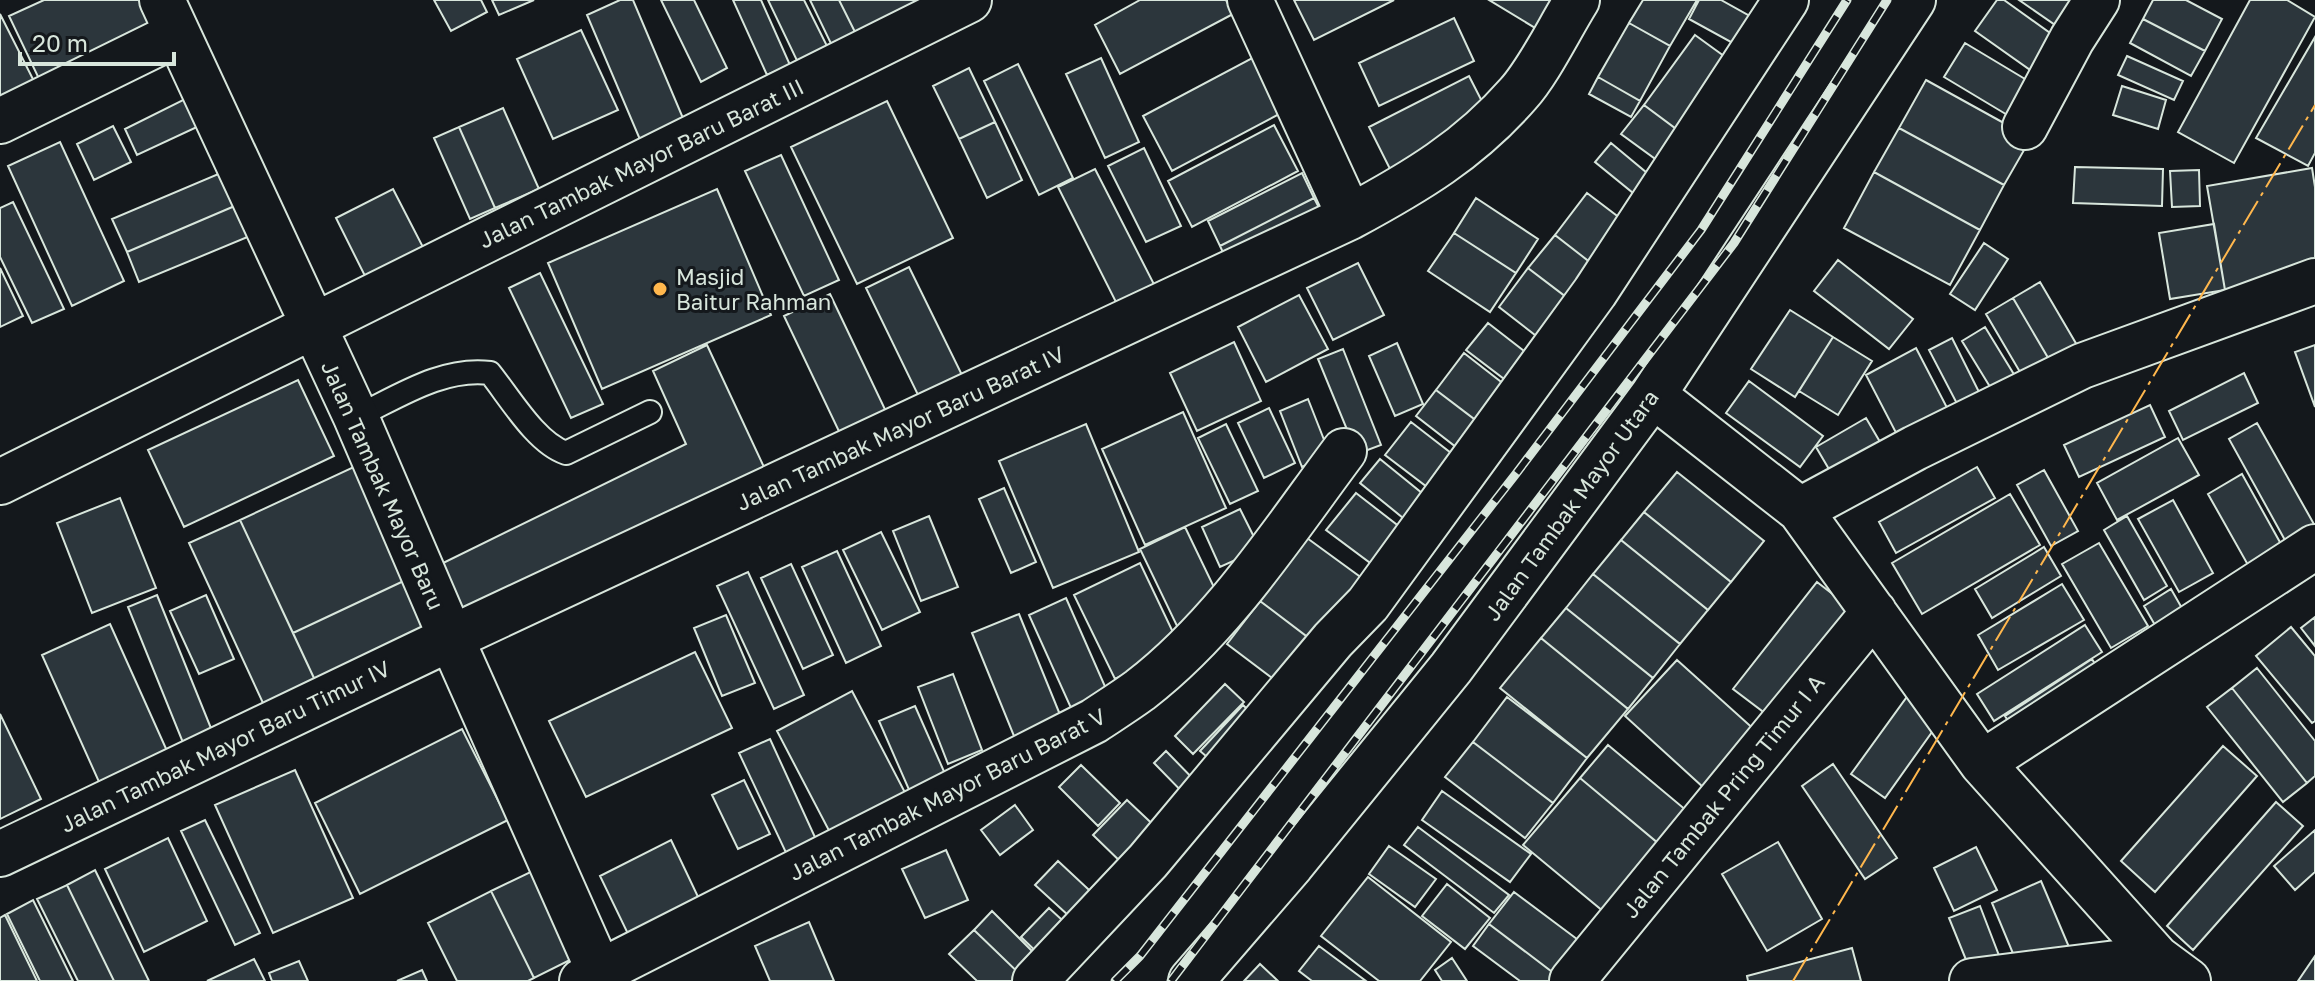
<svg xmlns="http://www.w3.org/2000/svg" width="2315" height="981" font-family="'Golos Text',sans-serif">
  <rect width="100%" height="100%" fill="#14181c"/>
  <path fill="#2c363c" stroke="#d8e6dc" stroke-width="2" d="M44 0H151L163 25 41 83 9 16Z
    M434 0H481L487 12 451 31Z
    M492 0H534L499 15Z
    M620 0H633L688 130 644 149 587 15Z
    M661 0H694L727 68 701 82Z
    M733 0H761L790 65 767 75Z
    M768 0H804L832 56 802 71Z
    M810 0H839L860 42 836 54Z
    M839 0H918L924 11 860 42Z
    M1140 0H1226L1233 14 1120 74 1095 25Z
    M1294 0H1394L1314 40Z
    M1489 0H1574L1550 37Z
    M1643 0H1697L1670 46 1629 23Z
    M1699 0H1721L1764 24 1749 52 1689 19Z
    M1997 0H2004L2064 43 2040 77 1975 31Z
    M2019 0H2081L2061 29Z
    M2153 0H2186L2222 19 2205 51 2143 19Z
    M2250 0H2287L2315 17 2234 163 2178 132Z
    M0 14 42 97 0 115Z
    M1454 18 1474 61 1379 106 1359 63Z
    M2143 19 2205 51 2191 76 2130 43Z
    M1629 23 1670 46 1640 101 1598 77Z
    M581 30 618 110 553 139 517 59Z
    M1695 35 1739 67 1687 137 1644 105Z
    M2315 37V153L2308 166 2256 138Z
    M1965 43 2030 82 2009 116 1944 77Z
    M1256 56 1285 111 1172 171 1143 116Z
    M2127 56 2183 81 2174 100 2118 75Z
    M1101 58 1139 142 1105 158 1066 74Z
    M1018 64 1073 178 1039 195 984 81Z
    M969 68 995 122 959 139 933 86Z
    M1469 76 1491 119 1390 169 1369 127Z
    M1598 77 1640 101 1631 117 1589 94Z
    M1926 80 2031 138 2004 185 1899 128Z
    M2122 86 2166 100 2158 129 2113 115Z
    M185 99 197 127 137 155 125 129Z
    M887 101 953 238 857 284 791 147Z
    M1644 105 1687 137 1665 166 1621 134Z
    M503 108 539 189 495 208 459 127Z
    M995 122 1022 180 987 198 959 139Z
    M1274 125 1298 171 1192 227 1168 181Z
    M113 126 131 162 94 180 77 144Z
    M459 127 495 208 470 219 434 138Z
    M1899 128 2004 185 1980 230 1874 172Z
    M60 142 124 281 72 306 8 166Z
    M1611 143 1653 178 1638 197 1595 162Z
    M1144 148 1181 226 1146 242 1108 166Z
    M781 155 839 280 804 296 745 171Z
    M2075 167 2163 169 2162 206 2073 203Z
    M2312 168 2315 187V274L2225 290 2207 186Z
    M1095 169 1161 298 1124 318 1058 187Z
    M2199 170 2200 206 2172 207 2170 171Z
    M223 172 237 205 127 252 112 219Z
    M1874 172 1980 230 1950 285 1844 228Z
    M1302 173 1314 198 1220 246 1208 221Z
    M393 189 426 253 368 282 336 218Z
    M717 189 771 315 602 389 548 263Z
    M1587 193 1633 228 1600 270 1555 235Z
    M1314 198 1327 223 1232 272 1220 246Z
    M1476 198 1538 239 1516 273 1454 233Z
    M13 202 64 309 32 323 0 257V208Z
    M237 205 250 236 139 282 127 252Z
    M2214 224 2225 290 2170 299 2159 233Z
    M1454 233 1516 273 1490 312 1428 271Z
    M1555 235 1600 270 1574 303 1528 268Z
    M1984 243 2008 259 1975 310 1950 294Z
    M1838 260 1913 319 1889 349 1814 291Z
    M1358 263 1384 315 1333 340 1307 288Z
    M909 267 962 375 919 397 866 288Z
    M0 268 23 316 0 327Z
    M1528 268 1574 303 1544 342 1499 307Z
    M540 273 603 404 571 418 509 288Z
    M2040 282 2081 352 2054 368 2013 298Z
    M830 294 891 422 845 444 784 316Z
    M1299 295 1328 349 1266 382 1238 327Z
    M2013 298 2054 368 2027 384 1986 314Z
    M1790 310 1833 337 1795 397 1751 369Z
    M1488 323 1537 361 1516 388 1466 350Z
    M1985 327 2018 381 1995 395 1962 341Z
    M1833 337 1872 361 1838 415 1799 391Z
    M1952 338 1987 408 1965 419 1929 350Z
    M1234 342 1261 401 1197 431 1170 373Z
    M1397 343 1423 404 1395 416 1369 356Z
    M707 345 770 480 469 627 439 565 686 444 653 371Z
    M2315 345V407L2295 352Z
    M1916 348 1956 425 1906 452 1866 375Z
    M1343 349 1381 445 1357 454 1318 359Z
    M1464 353 1514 392 1486 428 1436 390Z
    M2244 373 2258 403 2183 440 2169 411Z
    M298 380 334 456 184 527 148 450Z
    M1749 381 1823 436 1800 467 1726 413Z
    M1436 390 1486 428 1465 454 1416 416Z
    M1308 399 1330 455 1302 467 1280 411Z
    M2150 405 2165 437 2079 477 2064 445Z
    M1269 408 1295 463 1264 478 1238 423Z
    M1183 412 1226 508 1145 545 1102 449Z
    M1866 418 1890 459 1840 488 1816 447Z
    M1411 422 1460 460 1435 493 1385 455Z
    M2257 423 2315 526 2291 551 2229 439Z
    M1086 424 1139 552 1053 588 999 461Z
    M1226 424 1258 491 1230 504 1198 438Z
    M2178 438 2199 475 2117 520 2097 483Z
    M1380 459 1428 498 1408 522 1360 483Z
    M358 465 410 578 293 633 240 520Z
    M1977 467 1995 498 1896 553 1879 522Z
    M2044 470 2078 531 2051 546 2017 485Z
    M1677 472 1764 541 1731 582 1644 512Z
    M2242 474 2291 562 2257 581 2208 494Z
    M1004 488 1036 562 1011 573 979 499Z
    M1356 493 1405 531 1377 568 1326 530Z
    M2010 494 2040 545 1922 614 1892 563Z
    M120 498 156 588 92 613 57 523Z
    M2173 500 2213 573 2179 592 2138 519Z
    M1240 509 1260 549 1220 567 1202 527Z
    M1644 512 1731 582 1708 610 1621 540Z
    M929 516 958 587 921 601 893 531Z
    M2127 516 2167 586 2144 600 2104 530Z
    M240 520 320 691 269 716 189 543Z
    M1185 527 1223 606 1178 628 1140 549Z
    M881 532 920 612 882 630 843 550Z
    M1307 538 1370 584 1322 648 1260 601Z
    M1621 540 1708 610 1680 644 1593 574Z
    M2099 543 2148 626 2111 648 2062 564Z
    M2044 547 2061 576 1992 618 1975 589Z
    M837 551 881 646 846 663 802 567Z
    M1140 563 1180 647 1115 679 1074 595Z
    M791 564 833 655 803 669 761 578Z
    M748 572 804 695 774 709 717 586Z
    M1593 574 1680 644 1653 678 1566 608Z
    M410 578 438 636 320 691 293 633Z
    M1817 582 1861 616 1778 723 1733 689Z
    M2062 584 2084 620 1998 670 1978 635Z
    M2171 589 2191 624 2163 639 2144 606Z
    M157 595 217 743 188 755 128 607Z
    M206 595 234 659 199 674 170 611Z
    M1066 598 1107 691 1071 708 1029 615Z
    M1260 601 1322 648 1289 691 1227 644Z
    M1566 608 1653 678 1628 709 1541 638Z
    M1019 614 1063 722 1016 741 972 633Z
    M726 615 755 683 722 696 694 628Z
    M2315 617V646L2301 628Z
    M110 624 172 762 104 793 42 655Z
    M2085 625 2102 652 1994 721 1977 694Z
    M2291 627 2315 656V721L2312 723 2256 656Z
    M1541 638 1628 709 1587 758 1500 688Z
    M695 652 732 728 586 797 549 721Z
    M2092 659 2106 682 2018 737 2005 716Z
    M1677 660 1767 741 1715 798 1625 716Z
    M2257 668 2315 741V776L2307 783 2232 688Z
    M953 674 982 750 948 764 918 687Z
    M1225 684 1244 702 1193 754 1175 736Z
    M2232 688 2307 783 2283 802 2207 707Z
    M852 691 912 806 836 844 777 731Z
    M1909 694 1942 718 1885 798 1851 774Z
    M1507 697 1587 758 1553 803 1473 742Z
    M1243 705 1261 723 1220 768 1200 751Z
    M915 706 946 776 910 792 879 721Z
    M0 714 41 799 0 819Z
    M462 729 508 820 360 894 315 803Z
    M770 739 819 846 789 859 739 753Z
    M1473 742 1553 803 1525 838 1445 777Z
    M1608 745 1699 821 1671 854 1580 778Z
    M2223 746 2257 776 2155 892 2121 861Z
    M1166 751 1203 789 1190 800 1154 763Z
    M1833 764 1897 858 1865 879 1802 786Z
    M1081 765 1120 803 1098 826 1059 787Z
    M295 770 353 898 273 933 215 805Z
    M1580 778 1671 854 1615 921 1523 845Z
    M744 780 770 834 738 849 712 795Z
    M1442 791 1531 854 1510 882 1422 820Z
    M1127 800 1162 833 1127 868 1093 835Z
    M2276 802 2303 826 2193 950 2167 926Z
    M1015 805 1033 830 1000 855 981 830Z
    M205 820 260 933 235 945 181 831Z
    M1418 827 1509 895 1494 913 1404 845Z
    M2315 830V872L2295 890 2274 866Z
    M168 838 207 921 144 952 105 869Z
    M671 840 700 901 629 936 600 876Z
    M1778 842 1822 919 1767 951 1722 874Z
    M1389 846 1436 879 1415 907 1369 874Z
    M1976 847 1997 890 1954 911 1934 868Z
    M946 850 968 900 925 918 902 869Z
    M1058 861 1102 902 1080 926 1035 885Z
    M543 866 586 952 534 978 491 891Z
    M95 870 149 981H114L67 885Z
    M1368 877 1451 942 1420 981H1379L1321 936Z
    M2041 881 2069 947 2019 968 1992 903Z
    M1447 884 1490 918 1465 949 1422 916Z
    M67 885 114 981H78L37 899Z
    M491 891 534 978 528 981H457L428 923Z
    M1514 892 1593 951 1564 981 1489 924Z
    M33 900 73 981H40L7 914Z
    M1980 906 2003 966 1973 977 1949 918Z
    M1049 908 1073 930 1046 961 1021 937Z
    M992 911 1047 966 1027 981 974 930Z
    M5 915 37 981H0V918Z
    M809 922 834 981H770L755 946Z
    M1489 924 1564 981H1520L1473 946Z
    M974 930 1027 981H977L949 954Z
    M1319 946 1366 981H1312L1299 971Z
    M1852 948 1861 981H1748L1747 976Z
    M2315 956V981H2298Z
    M1452 958 1467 981H1442L1435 970Z
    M254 959 265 981H207Z
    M299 961 308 981H272L269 973Z
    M1260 964 1278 981H1244Z
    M422 970 427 981H397Z"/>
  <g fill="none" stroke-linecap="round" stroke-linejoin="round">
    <g stroke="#d8e6dc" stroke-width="26">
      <path id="service" d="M356 417C398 397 442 367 490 373 510 398 536 443 566 453L650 412"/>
    </g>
    <g stroke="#d8e6dc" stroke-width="48">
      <path id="minor" d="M162 0 356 417 451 638 600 973
        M1250 0 1350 217
        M0 121 177 34
        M2025 127 2072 39 2097 0
        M1653 395 1800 510 1982 763 2157 958 2188 981
        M0 482 969 0
        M1800 510 1915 448 2082 366 2315 281
        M1982 763 2315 547
        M0 854 451 638 1350 217C1415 182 1469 150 1518 94 1539 71 1560 27 1577 0
        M582 981 1094 721C1109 711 1125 701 1140 690 1223 626 1282 534 1344 451
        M1035 981 1148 861 1333 640 1368 604 1595 292 1786 0
        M1191 981 1292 864 1451 668 1653 395 1913 0
        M1572 981 1874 612
        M1972 981 2157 958"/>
    </g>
    <use href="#service" stroke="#14181c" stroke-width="22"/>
    <use href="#minor" stroke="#14181c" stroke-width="44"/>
    <g stroke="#d8e6dc" stroke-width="9">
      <path id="rail" d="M1115 981 1140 956 1515 475 1701 230 1847 0
        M1171 981 1734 243 1887 0"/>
    </g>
    <use href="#rail" stroke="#14181c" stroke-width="6" stroke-dasharray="18" stroke-linecap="butt"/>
    <path stroke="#ffb74d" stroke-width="2" stroke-dasharray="28 6 4 6" stroke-linecap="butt" d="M1793 981 2315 105"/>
  </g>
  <circle fill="#ffb74d" stroke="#14181c" stroke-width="3" cx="660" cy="289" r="8"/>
  <g text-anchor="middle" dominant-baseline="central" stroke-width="6" stroke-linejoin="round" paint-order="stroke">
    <g font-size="22" fill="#d8e6dc" stroke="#14181c">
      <text transform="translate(641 163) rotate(-26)">Jalan Tambak Mayor Baru Barat III</text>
      <text transform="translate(900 428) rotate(-25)">Jalan Tambak Mayor Baru Barat IV</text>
      <text transform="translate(383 485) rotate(66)">Jalan Tambak Mayor Baru</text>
      <text transform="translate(1571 505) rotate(-54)">Jalan Tambak Mayor Utara</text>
      <text transform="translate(225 746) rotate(-26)">Jalan Tambak Mayor Baru Timur IV</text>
      <text transform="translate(947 794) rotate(-27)">Jalan Tambak Mayor Baru Barat V</text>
      <text transform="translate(1723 796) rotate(-51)">Jalan Tambak Pring Timur I A</text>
    </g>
    <g font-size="22" fill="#d8e6dc" stroke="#14181c" text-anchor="start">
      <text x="676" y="276">Masjid<tspan x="676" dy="25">Baitur Rahman</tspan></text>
    </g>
  </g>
  <path d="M20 52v12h154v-12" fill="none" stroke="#d8e6dc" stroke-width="4"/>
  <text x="32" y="52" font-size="24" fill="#d8e6dc" stroke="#14181c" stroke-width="6" paint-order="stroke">20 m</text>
</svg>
